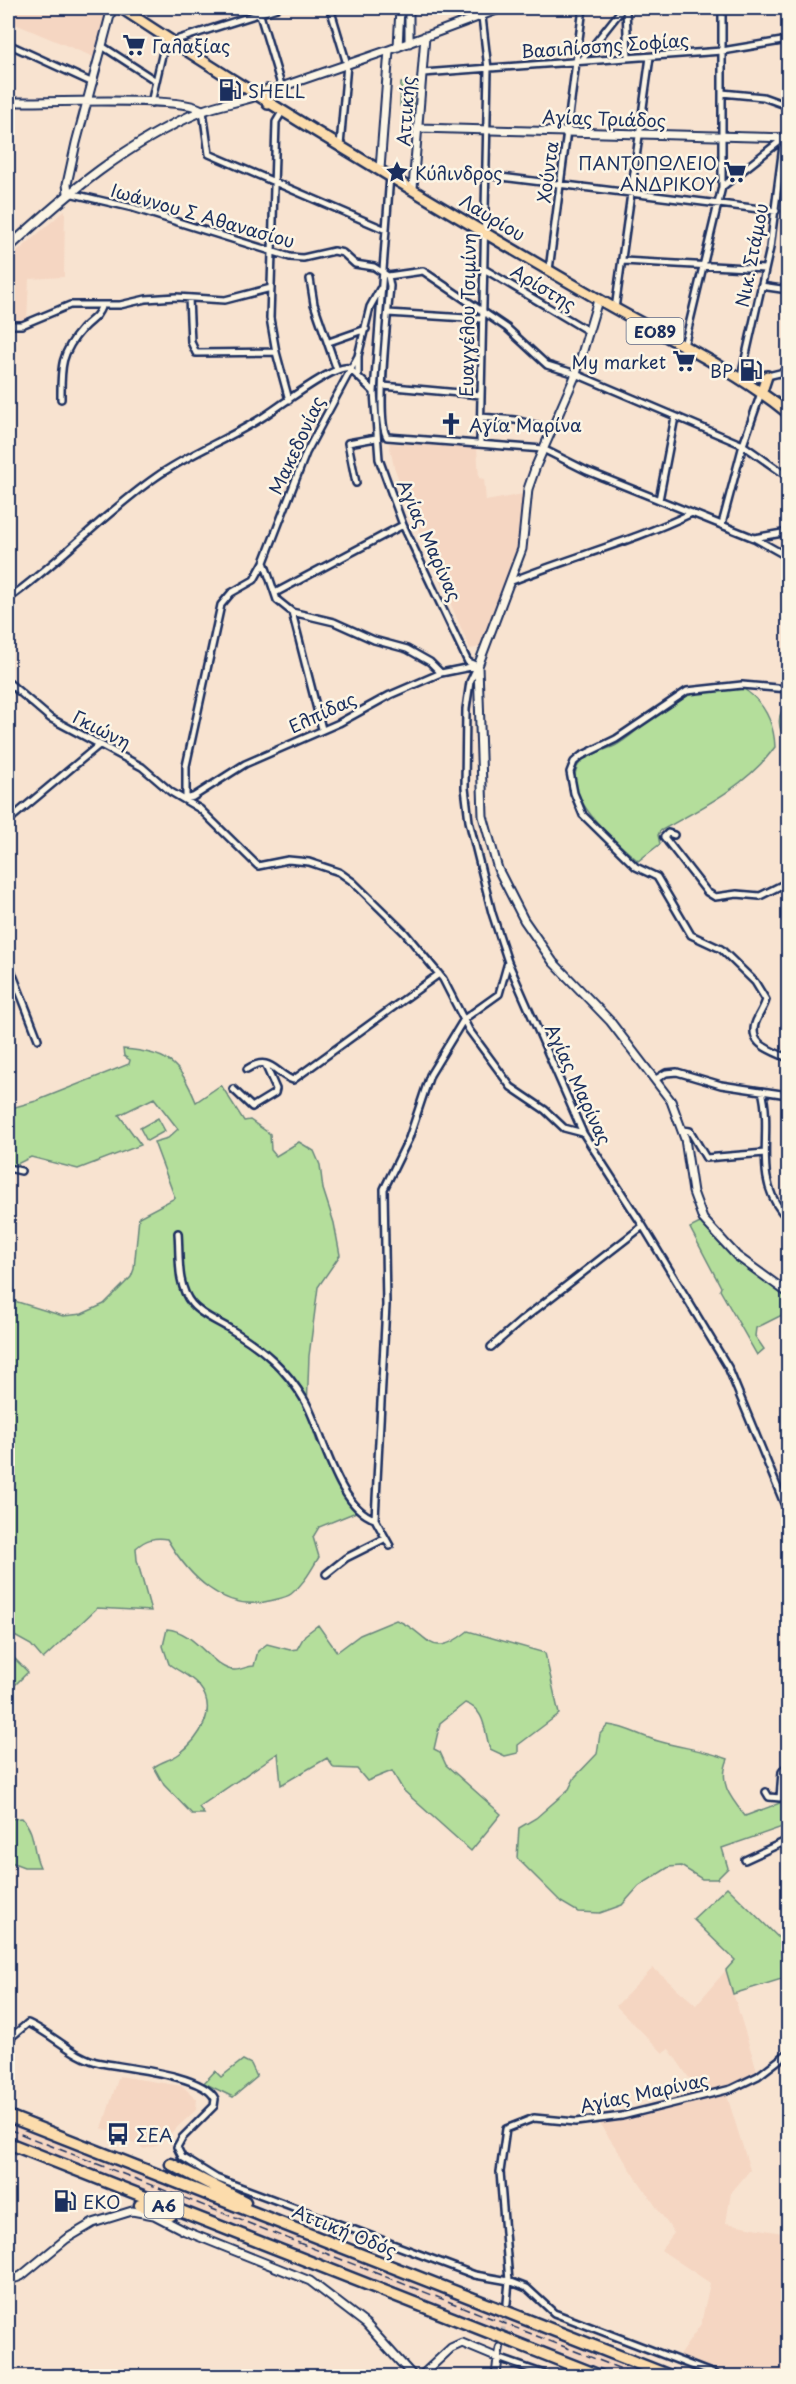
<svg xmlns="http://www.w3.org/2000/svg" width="796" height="2384" font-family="'Playpen Sans',sans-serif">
  <rect width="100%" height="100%" fill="#f8e3d0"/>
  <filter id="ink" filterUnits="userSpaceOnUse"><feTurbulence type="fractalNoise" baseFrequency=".0167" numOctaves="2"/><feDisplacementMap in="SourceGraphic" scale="12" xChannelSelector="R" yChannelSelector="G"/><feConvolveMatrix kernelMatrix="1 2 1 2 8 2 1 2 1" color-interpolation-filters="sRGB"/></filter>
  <g filter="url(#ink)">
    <path fill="#f5d6c2" d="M8 8H109L96 58 8 21 11 10Z
      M65 210 64 277 29 279 27 320 8 321V260Z
      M389 443 477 448 479 478 484 479 486 501 523 494 519 549 480 647 470 649 409 507 394 467Z
      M653 1968 696 2005 726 1970 758 2074 724 2086 750 2170 731 2193 726 2223 788 2234V2376H722L676 2360 701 2324 710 2283 661 2250 674 2233 599 2123 699 2100 698 2091 669 2049 663 2053 616 2006Z
      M119 2076 182 2086 197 2099 196 2110 157 2146 144 2149 102 2128Z
      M8 2121 657 2376H622L8 2136Z"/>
    <path fill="#b4de9b" stroke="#68867c" stroke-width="1.5" d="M401 83H414L413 107 400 106Z
      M744 689C765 703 774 723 775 747 747 786 700 809 660 831L658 835 660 844 638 861C617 842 566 802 576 770 581 753 605 752 618 744 642 731 662 701 689 694 707 689 726 690 744 689Z
      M788 703V741H786C778 728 776 714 788 703Z
      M123 1049C168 1053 179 1061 196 1102L221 1085 244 1121 250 1120 270 1134 271 1150 276 1156 299 1142 314 1151 320 1165 323 1189 334 1223 340 1255 318 1287 309 1356 307 1410 317 1442 356 1512 319 1527 313 1537 319 1557C311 1570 304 1584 291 1594 286 1598 276 1599 269 1601 224 1613 188 1575 167 1539 155 1537 146 1539 136 1548L137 1560 151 1611 97 1608 43 1659 31 1645 11 1634 8 1650V1299L63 1316 82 1314 104 1304 131 1277 134 1269 139 1217 175 1198 154 1142 168 1138 178 1129 154 1098 119 1115 141 1145 78 1169 31 1157 15 1165 8 1164V1109L36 1101 129 1064 130 1060 124 1056Z
      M158 1118 165 1131 147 1141 140 1128Z
      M702 1222 733 1256 788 1294V1312L756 1328 755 1336 764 1349 757 1355 720 1290 721 1287 690 1228Z
      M396 1620C430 1632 427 1663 468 1631L545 1653 559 1714 518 1745V1753L505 1756 490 1749C484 1731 486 1710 465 1703L440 1723 434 1749 440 1752 446 1765 501 1814 471 1851 403 1790 392 1771 367 1781 357 1769 334 1768 327 1758 281 1785 278 1753 199 1807 204 1814H192L164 1785 154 1767C162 1761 171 1760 179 1754 199 1739 219 1710 199 1686 191 1676 179 1672 169 1664L163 1646 167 1629C196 1631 214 1671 235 1670 241 1670 247 1666 254 1666L258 1651 267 1644 290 1650 297 1649 305 1635 318 1625 337 1652 360 1635Z
      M8 1652 28 1672 8 1692Z
      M608 1725C627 1727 640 1736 658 1741 682 1748 705 1750 728 1759 718 1783 730 1797 745 1816L788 1800V1825L722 1848 728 1868 717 1879H702L681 1866 669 1867 639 1886 622 1905 600 1913 578 1912 561 1902 517 1858 519 1828 536 1818 569 1789 575 1777 597 1754 600 1734Z
      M22 1818C37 1834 31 1849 40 1867H24L8 1861V1819Z
      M727 1887 788 1947V1977L733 1994 726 1970 735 1960 693 1919Z
      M243 2060 251 2064 257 2077 233 2097 204 2083 215 2071 221 2077Z"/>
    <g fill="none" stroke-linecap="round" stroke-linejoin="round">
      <path stroke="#ccbfb9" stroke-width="5" stroke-dasharray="5 2.5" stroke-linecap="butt" d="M500 2347 506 2310"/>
      <g stroke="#1b2f5e" stroke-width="10">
        <path id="minor" d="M258 8 281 85
          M330 8 347 64 340 146
          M626 8 628 58
          M175 43 179 39 277 8
          M8 44 93 83
          M102 46 156 81
          M581 61 623 8
          M423 73 722 51 788 40
          M722 93 763 97 788 106
          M151 103 166 38
          M203 111 209 154 386 230
          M282 112 276 122 270 318 276 352 289 400
          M390 175 374 392 379 459 403 525 468 662 478 666
          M485 175 776 211
          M722 187 784 138 788 132
          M69 193 133 208 290 257 303 258 334 251 343 253 355 264 374 267 388 276 423 271 507 328 547 365 576 374 743 445 788 477
          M623 261 765 269
          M484 269 588 331
          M549 270 583 8
          M388 276 390 286C388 312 375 420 387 437L543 449 587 471 754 538 788 557
          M310 279 314 304 337 370
          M761 286 788 290
          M380 289 370 307 358 356 306 453 264 562 277 600 292 612 334 622 374 640 407 649 430 662 441 673
          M189 298 191 342 196 353 276 352
          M615 309 650 57
          M388 313 482 319
          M8 325H22L70 305H120L146 299 176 297 225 300 271 288
          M329 342 366 329
          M684 346 722 187V8
          M358 356V375
          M741 377 770 248 784 138
          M747 381 788 371
          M383 386 481 395
          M61 399C61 368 60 354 82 329 92 318 96 320 102 305
          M481 417 515 420 552 429
          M480 444 488 69 481 8
          M356 483 348 443 376 438
          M659 500 675 417
          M722 524 743 445 761 393
          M754 538 788 532
          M512 581C572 557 634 541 692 513
          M275 593 403 525
          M8 599C60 562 103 514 156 477 190 453 229 439 263 417 279 407 334 364 349 368L374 392
          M292 612 322 729
          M477 667 470 682 466 709 465 788 469 821 492 913 508 962 583 1133 643 1226 728 1367 788 1513
          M8 682 50 718 142 767 171 792 200 809 258 866 288 860 309 862 339 872 353 882 405 933 443 979 469 1030 511 1087 545 1110 564 1128 583 1133
          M788 689 742 685 687 691 616 739 581 756 574 762 570 772 574 793 583 815 636 867 657 877 691 935 721 949 755 982 766 1000C764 1007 761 1011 758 1017 744 1043 769 1050 788 1058
          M186 799 193 797 245 764 339 723 390 695 441 673 476 666
          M186 799V766L221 605 231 593 254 580 264 562
          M8 821 99 745
          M674 835 668 833 664 837 707 892 715 897 737 894 760 896 788 882
          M8 962 38 1039
          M247 1069C271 1054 275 1074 293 1080L439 974
          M656 1079 666 1073 677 1072 721 1085 788 1095
          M233 1089 252 1107 275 1093 276 1089 265 1064
          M762 1091C773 1133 753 1176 782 1212
          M682 1130 690 1131 706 1158 765 1153
          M8 1168 21 1171
          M178 1233C180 1256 176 1285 192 1304 201 1315 219 1322 230 1329 262 1348 286 1368 305 1401 323 1432 337 1507 375 1519
          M491 1347 522 1320 643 1226
          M390 1546 375 1519 386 1305 384 1189 409 1138 430 1075 464 1019 499 994 508 962
          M326 1574 346 1558 384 1539
          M766 1792 769 1797 780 1798 782 1772 785 1768H788
          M745 1860 788 1840
          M8 2040 28 2023C53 2034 74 2058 101 2063 126 2068 205 2075 215 2099L214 2106 182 2138 177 2147 182 2157 216 2178 475 2275 509 2281 527 2288 554 2313 719 2376
          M507 2303 509 2281 500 2172 506 2129 534 2118 576 2122 622 2116 731 2089 758 2076 788 2053
          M500 2347 498 2358 550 2376"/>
      </g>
      <g stroke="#1b2f5e" stroke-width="11">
        <path id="tertiary" d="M409 43V8
          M398 47 400 8
          M255 96 389 50 502 8
          M8 102C37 103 189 95 203 111
          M419 128 788 138
          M380 169 389 50
          M413 188 425 36
          M68 193 67 184 76 143 112 8
          M598 300 576 374 536 466 528 489 522 549 478 666 483 816 498 869 524 920 553 962 610 1021 671 1101 685 1139 693 1192 703 1219 737 1256 788 1293
          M8 2274 16 2278 21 2276 66 2239 93 2223 132 2211 154 2215 185 2231 310 2281 366 2324 413 2376
          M421 2376 451 2348 462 2343 498 2358 496 2376"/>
      </g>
      <g stroke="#1b2f5e" stroke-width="12">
        <path id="secondary" d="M8 248C68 193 126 143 202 111 219 104 238 102 255 96"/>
      </g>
      <g stroke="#1b2f5e" stroke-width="14">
        <path id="primary" d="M121 8C276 110 437 206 598 299 662 336 730 366 788 413
          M268 104V90
          M762 391 767 376"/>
      </g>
      <g stroke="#1b2f5e" stroke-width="15">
        <path id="motorway" d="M8 2116 670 2376
          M8 2143 600 2376
          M171 2164 245 2202
          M140 2205 171 2215"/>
      </g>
      <use href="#minor" stroke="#fcf5e5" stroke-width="5"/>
      <use href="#tertiary" stroke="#fcf5e5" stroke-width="7"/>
      <use href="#secondary" stroke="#fcf5e5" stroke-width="8"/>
      <use href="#primary" stroke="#fcdcac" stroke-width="9"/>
      <use href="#motorway" stroke="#fcdcac" stroke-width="10"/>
      <path stroke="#1b2f5e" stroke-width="1.5" stroke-dasharray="9 4.5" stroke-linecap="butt" d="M8 2129 639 2376"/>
    </g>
  </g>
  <defs>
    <g id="supermarket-bare" transform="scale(1.8)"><path d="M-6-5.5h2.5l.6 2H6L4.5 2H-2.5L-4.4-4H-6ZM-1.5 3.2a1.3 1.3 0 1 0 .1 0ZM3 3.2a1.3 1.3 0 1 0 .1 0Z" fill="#1b2f5e" stroke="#fcf5e5" stroke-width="2.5" paint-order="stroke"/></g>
    <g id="fuel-bare" transform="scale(1.8)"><path d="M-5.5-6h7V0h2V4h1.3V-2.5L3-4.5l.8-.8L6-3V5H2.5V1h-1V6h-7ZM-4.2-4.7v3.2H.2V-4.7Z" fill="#1b2f5e" stroke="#fcf5e5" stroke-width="2.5" paint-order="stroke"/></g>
    <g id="sight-bare" transform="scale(1.8)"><path d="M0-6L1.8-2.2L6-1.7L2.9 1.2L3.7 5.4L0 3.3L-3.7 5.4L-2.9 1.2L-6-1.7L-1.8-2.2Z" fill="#1b2f5e" stroke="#fcf5e5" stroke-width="2.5" paint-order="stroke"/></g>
    <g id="church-bare" transform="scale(1.8)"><path d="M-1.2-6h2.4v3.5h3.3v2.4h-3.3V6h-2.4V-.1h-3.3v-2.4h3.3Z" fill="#1b2f5e" stroke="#fcf5e5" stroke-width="2.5" paint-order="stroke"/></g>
    <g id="bus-bare" transform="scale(1.8)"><path d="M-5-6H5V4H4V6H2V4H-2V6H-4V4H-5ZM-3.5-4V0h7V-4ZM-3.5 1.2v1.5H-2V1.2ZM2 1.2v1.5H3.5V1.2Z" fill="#1b2f5e" stroke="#fcf5e5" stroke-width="2.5" paint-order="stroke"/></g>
  </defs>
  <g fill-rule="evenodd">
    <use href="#supermarket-bare" x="134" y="45"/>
    <use href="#fuel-bare" x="230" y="90"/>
    <use href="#sight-bare" x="397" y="172"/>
    <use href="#supermarket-bare" x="735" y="172"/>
    <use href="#supermarket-bare" x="684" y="361"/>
    <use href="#fuel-bare" x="751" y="370"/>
    <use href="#church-bare" x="451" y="424"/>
    <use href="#bus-bare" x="118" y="2134"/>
    <use href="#fuel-bare" x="65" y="2201"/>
  </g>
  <g text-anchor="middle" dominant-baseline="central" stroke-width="5" stroke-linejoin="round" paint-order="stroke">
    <g fill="#fcf5e5" stroke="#5e6a86" stroke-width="1.5">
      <rect x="626.5" y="318" width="57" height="26" rx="4.5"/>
      <rect x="144.5" y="2192" width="39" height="26" rx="4.5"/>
    </g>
    <g font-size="16" font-weight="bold" fill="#1b2f5e">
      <text x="655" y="331">ΕΟ89</text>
      <text x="164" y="2205">Α6</text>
    </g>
    <g font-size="18" fill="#1b2f5e" stroke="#fcf5e5" text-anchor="start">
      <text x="152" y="45">Γαλαξίας</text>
      <text x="248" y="90">SHELL</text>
      <text x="717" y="162" text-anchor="end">ΠΑΝΤΟΠΩΛΕΙΟ<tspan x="717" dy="21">ΑΝΔΡΙΚΟΥ</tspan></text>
      <text x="415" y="172">Κύλινδρος</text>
      <text x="666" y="361" text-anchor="end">My market</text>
      <text x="733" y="370" text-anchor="end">BP</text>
      <text x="469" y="424">Αγία Μαρίνα</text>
      <text x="136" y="2134">ΣΕΑ</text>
      <text x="83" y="2201">EKO</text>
    </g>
    <g font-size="18" fill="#1b2f5e" stroke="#fcf5e5">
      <text transform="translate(605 45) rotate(-4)">Βασιλίσσης Σοφίας</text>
      <text transform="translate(405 111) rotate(-86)">Αττικής</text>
      <text transform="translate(604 118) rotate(2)">Αγίας Τριάδος</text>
      <text transform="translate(547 172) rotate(-82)">Χούντα</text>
      <text transform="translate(203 215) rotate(16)">Ιωάννου Σ Αθανασίου</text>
      <text transform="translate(493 217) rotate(31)">Λαυρίου</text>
      <text transform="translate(751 255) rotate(-79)">Νικ. Στάμου</text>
      <text transform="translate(544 287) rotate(31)">Αρίστης</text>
      <text transform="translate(467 315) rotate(-89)">Ευαγγέλου Τσιμίνη</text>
      <text transform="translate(296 445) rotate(-65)">Μακεδονίας</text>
      <text transform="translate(430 540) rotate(66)">Αγίας Μαρίνας</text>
      <text transform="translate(322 712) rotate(-25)">Ελπίδας</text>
      <text transform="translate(102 729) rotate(27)">Γκιώνη</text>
      <text transform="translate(579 1084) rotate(65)">Αγίας Μαρίνας</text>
      <text transform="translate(644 2092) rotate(-12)">Αγίας Μαρίνας</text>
      <text transform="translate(345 2230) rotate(22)">Αττική Οδός</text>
    </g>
  </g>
  <rect width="796" height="2384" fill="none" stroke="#fcf5e5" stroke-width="30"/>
  <rect x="15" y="15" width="766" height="2354" fill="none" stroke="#1b2f5e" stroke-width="2" filter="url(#ink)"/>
</svg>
